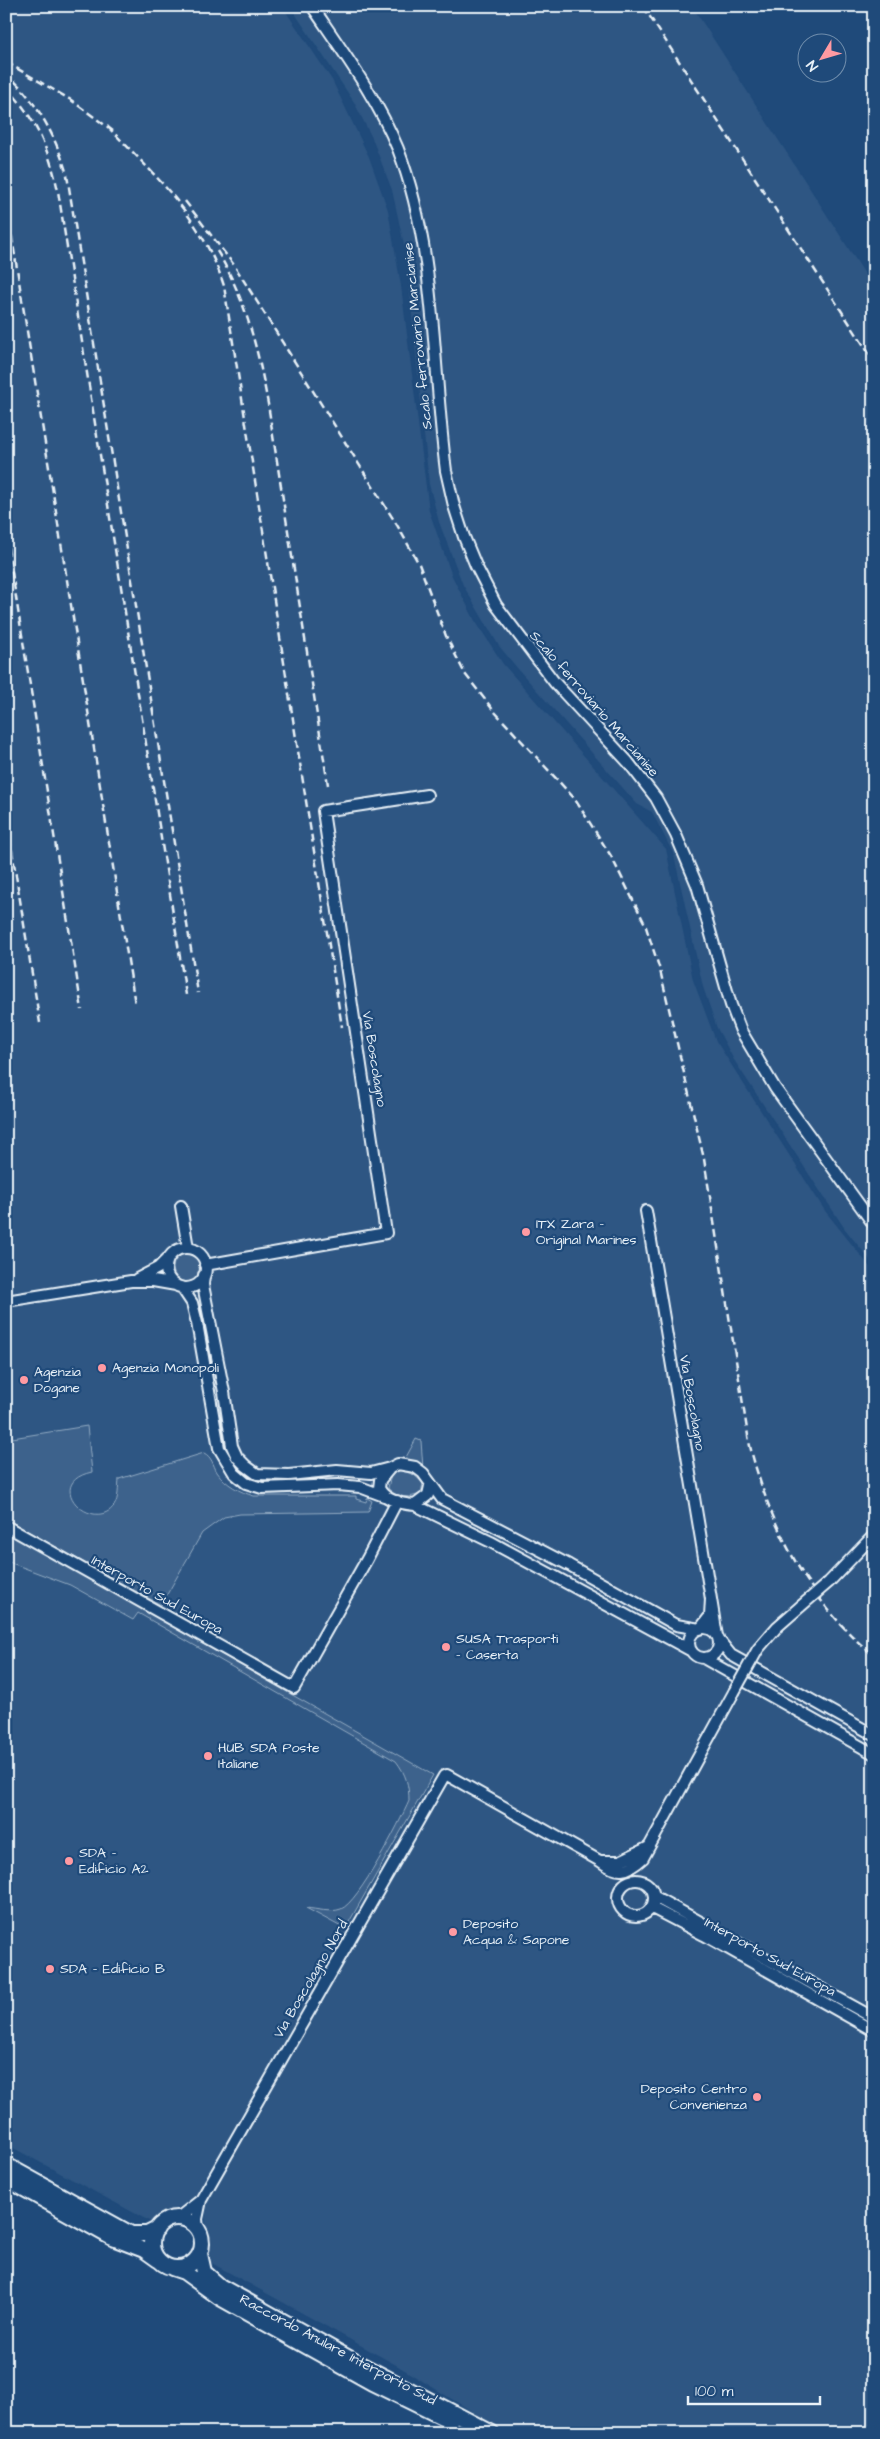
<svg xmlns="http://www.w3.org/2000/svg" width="880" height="2439" font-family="'Architects Daughter',sans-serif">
  <rect width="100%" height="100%" fill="#1f4a7a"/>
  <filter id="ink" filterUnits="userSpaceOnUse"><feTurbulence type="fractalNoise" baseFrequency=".02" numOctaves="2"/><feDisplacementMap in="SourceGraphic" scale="10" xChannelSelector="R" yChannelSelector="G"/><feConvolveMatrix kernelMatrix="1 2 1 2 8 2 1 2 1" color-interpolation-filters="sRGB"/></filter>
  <g filter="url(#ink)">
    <path fill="#2e5683" d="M6 6H282L332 80 369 157 388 210 401 286 429 511 452 576 474 619 503 664 666 849 693 980 716 1041 825 1211 874 1272V2433H507L398 2366 208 2261 205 2205 194 2199 151 2222 6 2144Z
      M290 6H692L874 288V1265L845 1229 734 1060 717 1028 703 987 674 855 652 812 637 804 518 669 499 646 463 585 439 522 429 484 406 254 392 190 372 138 354 102Z"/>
    <path fill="#3c628c" stroke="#92aac2" d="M173 1268a14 14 0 1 1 28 0a14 14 0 1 1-28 0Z
      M87 1426 92 1472C41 1483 92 1534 114 1506 119 1498 118 1488 119 1479L204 1453C212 1457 213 1465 217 1472 226 1485 240 1492 254 1496H356V1499L366 1502 367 1498 372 1501 368 1512 240 1514 224 1517 202 1533 161 1605 6 1519V1439Z
      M416 1439 421 1441 423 1468 405 1459Z
      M401 1470 414 1475 423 1483 421 1493C411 1499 396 1498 388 1488L391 1475Z
      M6 1532 433 1775 345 1929 306 1908C317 1909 330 1913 341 1909 359 1902 400 1822 409 1801 409 1785 406 1774 396 1761L138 1613 133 1620 70 1585 6 1561Z"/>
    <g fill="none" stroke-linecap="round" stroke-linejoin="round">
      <g stroke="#e8f1f8" stroke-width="14">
        <path id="minor" d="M312 6C343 52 377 98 398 149 437 251 432 364 446 471L454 506 464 537 476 566 496 605 555 683 628 762 656 798 676 835 697 885 731 1005 741 1031 775 1088 874 1225
          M181 1206 188 1248
          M646 1211 711 1599
          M166 1268a20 20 0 1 1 40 0a20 20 0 1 1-40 0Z
          M205 1265 386 1233 323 811 427 795
          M204 1275 203 1285 224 1392 232 1446 237 1457 246 1466 257 1474 289 1475 337 1470 371 1473 390 1468
          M137 1279 158 1268 168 1258
          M182 1288 192 1303 197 1323 219 1448 234 1473 246 1483 262 1488 338 1485 360 1487 384 1496
          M6 1301 131 1281H153L176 1285
          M430 1486 428 1495 415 1505C402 1504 385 1501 379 1488L380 1480 390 1468 398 1464 415 1467 423 1473 442 1499 569 1565 676 1625 700 1629 710 1616 711 1599 717 1636
          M415 1505 491 1542 690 1650
          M6 1526 294 1688 367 1559 397 1501
          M829 1582 874 1535
          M689 1643a15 15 0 1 1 30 0a15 15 0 1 1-30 0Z
          M719 1640 731 1655 874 1735
          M758 1649 777 1627 801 1606
          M705 1659 874 1754
          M600 1861H620L647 1848
          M618 1898a18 18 0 1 1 36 0a18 18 0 1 1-36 0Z
          M655 1897 874 2018
          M652 1908 704 1935 874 2031
          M178 2218 201 2200
          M198 2230 197 2219 201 2200 444 1776 447 1775 600 1861C617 1874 627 1873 643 1858L734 1692"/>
      </g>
      <g stroke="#e8f1f8" stroke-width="18">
        <path id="secondary" d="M6 2165 131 2234H147L157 2229
          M6 2179 110 2237 144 2250 158 2260
          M152 2243a25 25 0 1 1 50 0a25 25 0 1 1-50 0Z
          M200 2254 204 2272 220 2286 360 2364 492 2433
          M172 2268 184 2272 220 2298 372 2383 450 2421"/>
      </g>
      <use href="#minor" stroke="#1f4a7a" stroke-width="10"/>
      <use href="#secondary" stroke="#1f4a7a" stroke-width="14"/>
      <path stroke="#e8f1f8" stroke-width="2.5" stroke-dasharray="8 4" stroke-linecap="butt" d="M643 6 874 361
        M6 62 71 100 113 131
        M6 73C37 101 56 136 67 175L198 993
        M6 87C35 116 50 152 58 191L186 995
        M107 126C155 175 203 219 224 286L342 1027
        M6 200 135 1004
        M185 201 234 265 397 525 419 564 446 636 465 674 494 711 574 798 611 856 645 924 660 970 704 1159 749 1442C769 1525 808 1601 874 1656
        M217 251C246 299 258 350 268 404L328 785
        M6 535 82 1010
        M6 814 40 1023"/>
      <g stroke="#e8f1f8" stroke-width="14" stroke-linecap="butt">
        <path id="minor-bridge" d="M801 1606 829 1582
          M734 1692 758 1649"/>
      </g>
      <use href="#minor-bridge" stroke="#1f4a7a" stroke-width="10"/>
    </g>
  </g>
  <g fill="#ff9aa2" stroke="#1f4a7a" stroke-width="2">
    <circle cx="526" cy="1232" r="5"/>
    <circle cx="102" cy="1368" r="5"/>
    <circle cx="24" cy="1380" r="5"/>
    <circle cx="446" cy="1647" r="5"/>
    <circle cx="208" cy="1756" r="5"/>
    <circle cx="69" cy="1861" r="5"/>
    <circle cx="453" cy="1932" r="5"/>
    <circle cx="50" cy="1969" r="5"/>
    <circle cx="757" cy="2097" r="5"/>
  </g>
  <g text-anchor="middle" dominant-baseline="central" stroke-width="4.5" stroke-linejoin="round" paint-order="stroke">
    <g font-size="14" fill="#e8f1f8" stroke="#1f4a7a">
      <text transform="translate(418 336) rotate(-96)">Scalo ferroviario Marcianise</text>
      <text transform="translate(594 704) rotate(49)">Scalo ferroviario Marcianise</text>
      <text transform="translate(374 1059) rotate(81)">Via Boscolagno</text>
      <text transform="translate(692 1403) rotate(80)">Via Boscolagno</text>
      <text transform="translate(157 1595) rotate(29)">Interporto Sud Europa</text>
      <text transform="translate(770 1957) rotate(29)">Interporto Sud Europa</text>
      <text transform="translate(311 1979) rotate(-60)">Via Boscolagno Nord</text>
      <text transform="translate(338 2350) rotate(28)">Raccordo Anulare Interporto Sud</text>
    </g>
    <g font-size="14" fill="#e8f1f8" stroke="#1f4a7a" text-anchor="start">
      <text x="536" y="1224">ITX Zara -<tspan x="536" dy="16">Original Marines</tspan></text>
      <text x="112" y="1368">Agenzia Monopoli</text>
      <text x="34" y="1372">Agenzia<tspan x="34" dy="16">Dogane</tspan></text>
      <text x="456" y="1639">SUSA Trasporti<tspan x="456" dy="16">- Caserta</tspan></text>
      <text x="218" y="1748">HUB SDA Poste<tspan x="218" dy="16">Italiane</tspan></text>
      <text x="79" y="1853">SDA -<tspan x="79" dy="16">Edificio A2</tspan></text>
      <text x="463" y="1924">Deposito<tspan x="463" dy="16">Acqua &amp; Sapone</tspan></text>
      <text x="60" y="1969">SDA - Edificio B</text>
      <text x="747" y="2089" text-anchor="end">Deposito Centro<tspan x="747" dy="16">Convenienza</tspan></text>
    </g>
  </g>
  <rect width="880" height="2439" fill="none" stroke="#1f4a7a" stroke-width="25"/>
  <rect x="12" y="12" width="855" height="2414" fill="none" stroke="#e8f1f8" stroke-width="2" filter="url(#ink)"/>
  <g transform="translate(822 58) rotate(232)"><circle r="24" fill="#1f4a7a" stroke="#6f8dac"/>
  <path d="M0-4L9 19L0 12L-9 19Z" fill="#ff9aa2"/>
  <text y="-8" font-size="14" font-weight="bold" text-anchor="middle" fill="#e8f1f8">N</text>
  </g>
  <path d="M688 2396v8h132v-8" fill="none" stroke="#e8f1f8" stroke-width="2.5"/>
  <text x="695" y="2396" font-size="15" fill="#e8f1f8" stroke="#1f4a7a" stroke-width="4" paint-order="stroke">100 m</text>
</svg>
